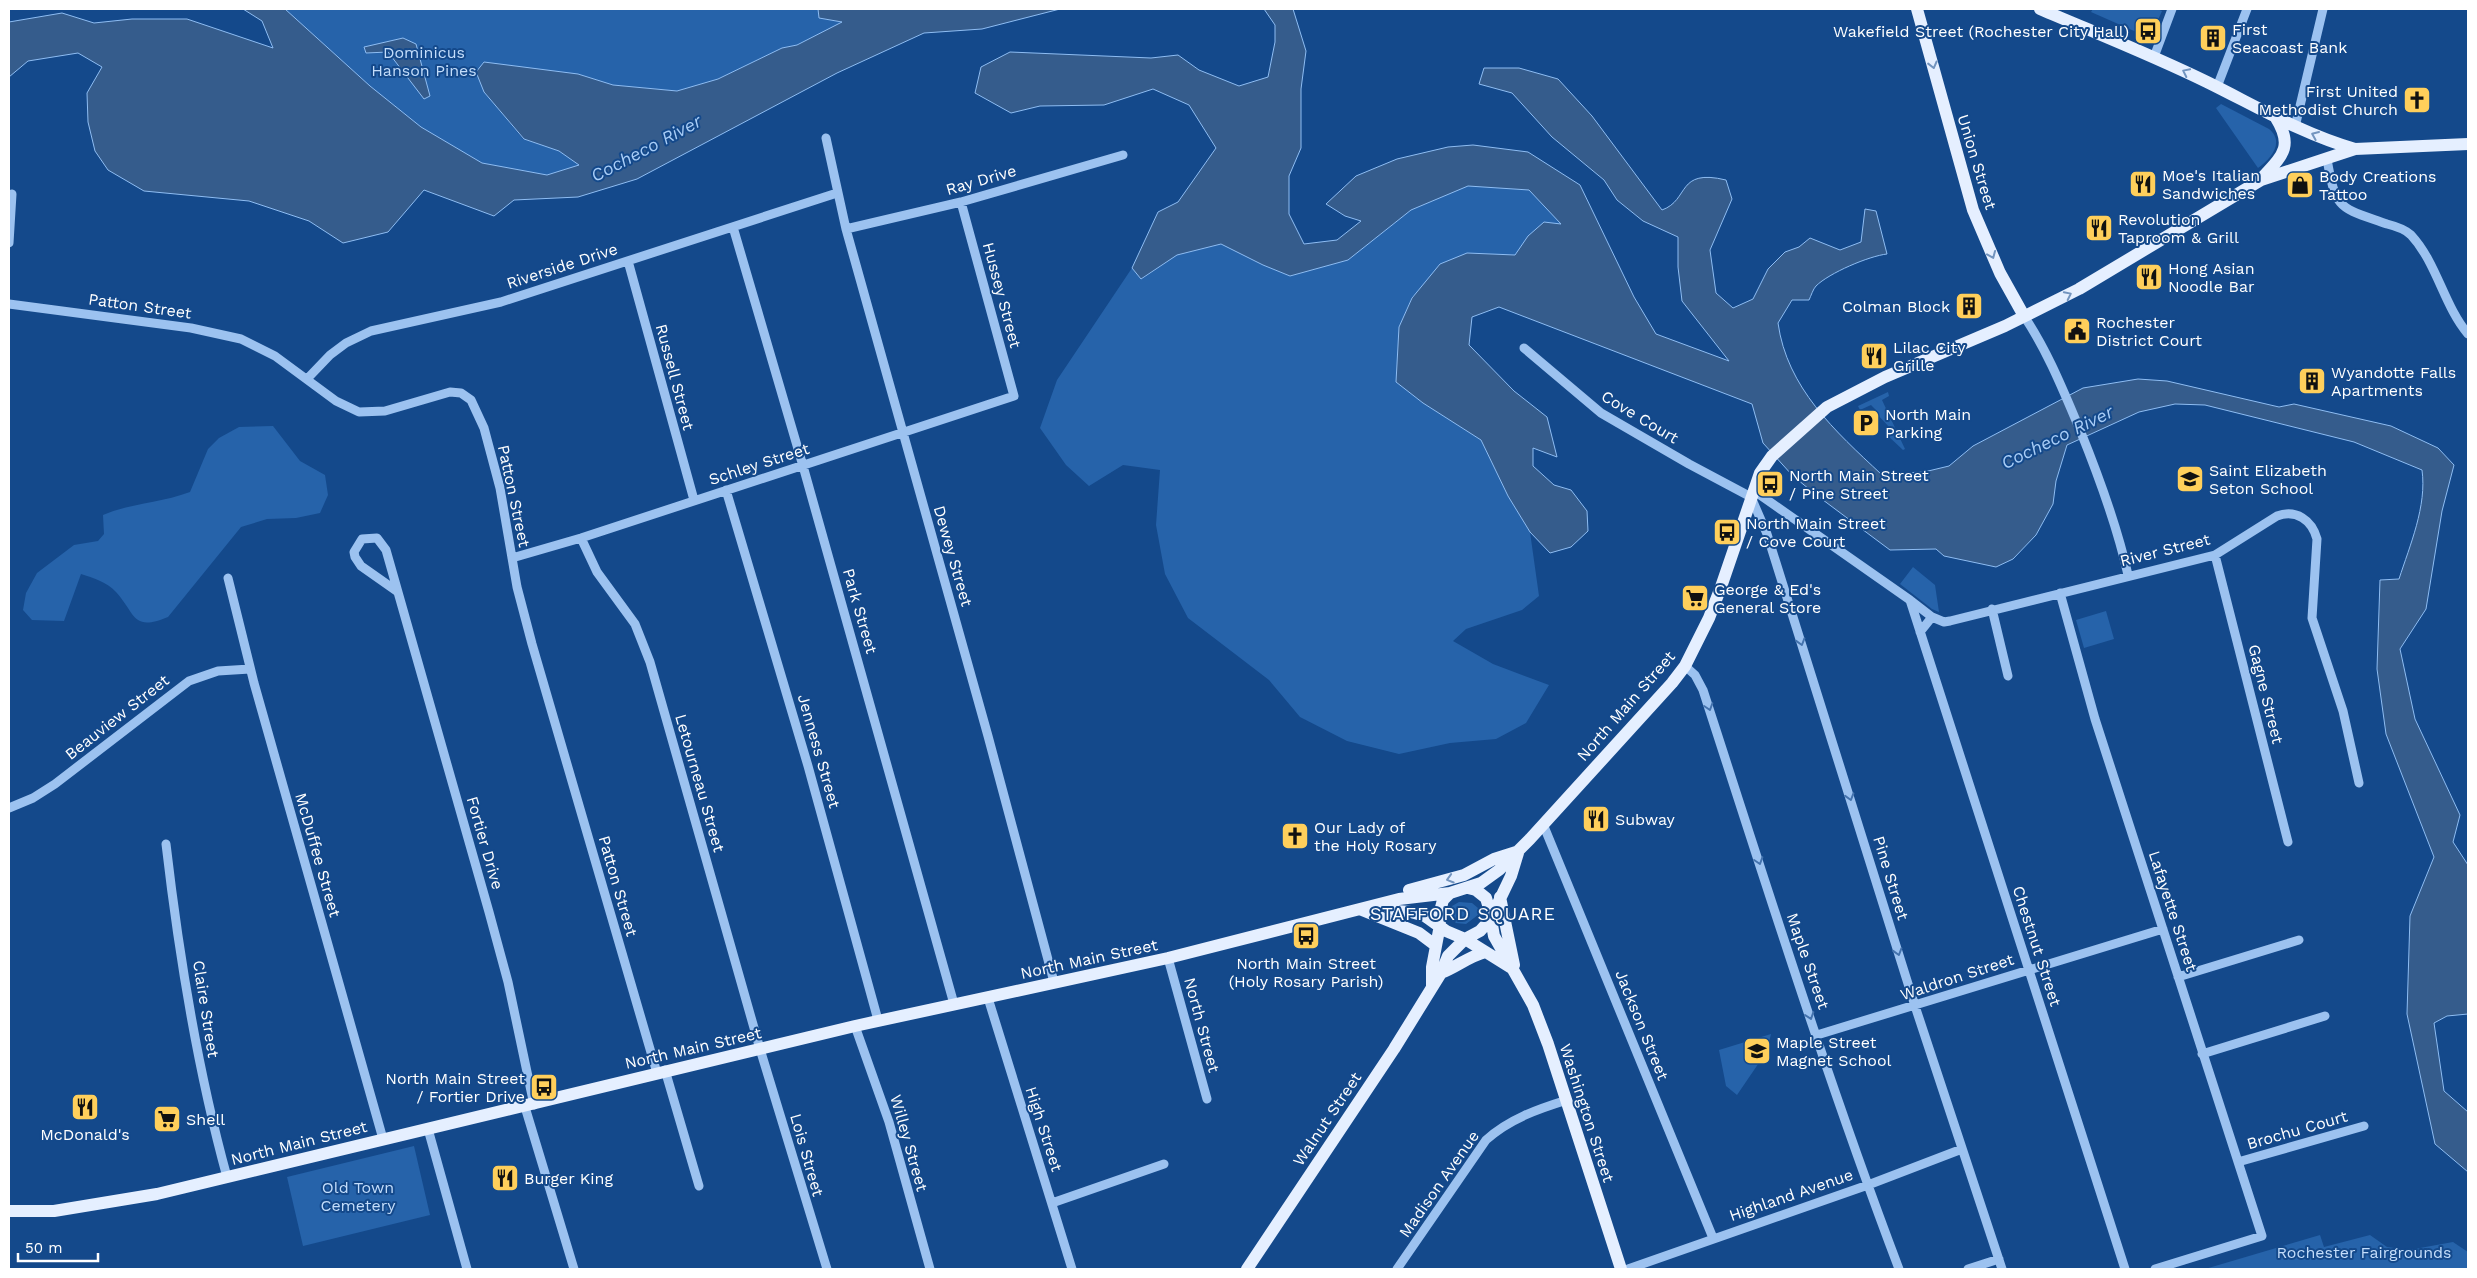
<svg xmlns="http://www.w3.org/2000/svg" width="2477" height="1278" font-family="'Work Sans',sans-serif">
  <rect width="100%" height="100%" fill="#14498b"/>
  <path fill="#2663aa" d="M285 9H818L819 18 843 22 797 45 782 48 718 79 677 91 613 85 578 74 484 92 523 139 559 151 580 165 547 175 482 163 421 127 370 86Z
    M2093 9H2157L2162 11 2150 38 2091 12Z
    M2221 104 2269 129C2285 142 2271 159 2258 168L2216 108Z
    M1468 185 1529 190 1562 224 1528 236 1516 255 1467 253 1412 297 1399 327 1396 382 1423 403 1481 440 1508 496 1530 532 1539 596 1522 610 1466 629 1453 641 1493 664 1549 685 1526 723 1496 739 1450 743 1399 754 1347 741 1300 717 1269 680 1188 618 1165 574 1156 525 1160 470 1123 465 1089 486 1066 465 1040 428 1057 380 1132 268 1142 279 1177 255 1222 244 1263 265 1290 276 1348 260 1411 210Z
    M1888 392 1889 396 1882 400 1905 449 1903 450 1886 434 1891 429 1875 412 1876 410 1871 405 1860 410 1858 406Z
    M273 426 300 461 325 475 328 495 320 513 296 518 267 519 241 527 168 617C132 632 136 614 116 592 107 582 93 578 81 574L64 621 32 620 23 610 26 593 37 573 74 545 98 541 104 534 103 515C131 503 161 503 190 492L208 449 219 438 239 427Z
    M1913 567 1935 585 1939 612 1932 609 1900 584Z
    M2106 611 2114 639 2084 648 2076 620Z
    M1459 902 1472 903 1478 908V915L1466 924 1456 923 1451 918 1452 906Z
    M1771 1034 1767 1051 1737 1095 1726 1086 1719 1050Z
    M414 1146 430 1215 303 1246 287 1177Z
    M2320 1235 2324 1247 2370 1235 2387 1247 2409 1250 2453 1242 2468 1252V1269H2205Z"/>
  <path fill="#355c8c" stroke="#8ebdf3" d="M243 9H285L370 86 421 127 482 163 547 175 579 165 559 151 524 139 484 92 476 72 484 62 578 74 613 85 677 91 718 79 782 48 797 45 842 22 819 18 818 9H1060L982 29 924 33 837 73 637 179 578 197 514 200 494 216 424 190 388 232 343 243 309 221 249 201 144 191 108 170 95 151 88 122 87 93 102 67 78 53 28 61 9 77V22L62 13 94 23 132 19H187L273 48 262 21Z
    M1264 9H1293L1306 51 1301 89V148L1289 176V214L1304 244 1337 240 1361 221 1345 216 1326 204 1356 176 1397 159 1448 147 1473 145 1528 152 1580 185 1634 297 1656 334 1729 361 1682 301 1678 267V237L1643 221 1617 200 1604 180 1552 137 1512 93 1479 84 1484 68H1519L1558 79 1592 116 1662 210C1690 200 1676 168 1726 180L1732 199 1710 250 1716 293 1733 308 1753 299 1768 269 1785 252 1799 247 1810 238 1840 250 1861 242 1865 209 1876 211 1887 254C1869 256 1829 273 1816 286 1813 289 1811 296 1809 300H1792L1778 323C1787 388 1835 431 1881 474L1924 472 1949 466 1973 446 2083 388 2138 379 2167 381 2279 407 2294 404 2391 426 2438 448 2454 465 2442 511 2426 609 2400 649 2415 719 2460 815 2453 842 2468 865V1014L2447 1016 2434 1023 2444 1091 2468 1112V1172L2435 1144 2407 1014 2410 916 2434 857 2386 734 2377 669 2380 580 2399 579C2410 545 2427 506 2422 470L2354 442 2205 405 2175 404 2139 412 2067 445 2056 481 2053 504 2036 535 2013 559 1996 567 1944 556 1936 549 1890 550 1815 494 1792 475 1763 443 1752 404 1499 307 1472 317 1469 345 1514 391 1547 417 1557 457 1533 448V466L1554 485 1571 490 1587 511 1588 531 1571 547 1550 553 1530 532 1508 496 1481 440 1423 403 1396 382 1399 327 1412 298 1440 264 1467 253 1515 255 1528 236 1544 222 1561 224 1529 190 1468 186 1411 210 1348 260 1290 276 1263 265 1221 244 1177 255 1141 279 1132 268 1158 212 1178 202 1216 148 1189 105 1153 89 1104 105 1040 106 1011 113 975 93 981 67 1010 52 1151 58 1178 55 1199 70 1239 86 1268 77 1275 42V25Z
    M403 38 416 44 430 96 424 99 388 52 366 53 364 47Z"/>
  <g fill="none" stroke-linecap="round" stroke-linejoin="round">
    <path stroke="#9cc2f0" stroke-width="9" d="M2154 57 2172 9
      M2217 87 2247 9
      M2295 127 2323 9
      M826 138 846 229 988 736 1054 982
      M2327 159C2336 211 2339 207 2387 224 2395 226 2405 229 2411 235 2437 263 2444 306 2468 334
      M733 227 803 466 954 1004
      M846 229 961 202 1123 155
      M9 243 12 194
      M628 261 694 500
      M9 304 191 328 241 339 275 356 336 401 359 412 385 411 450 392 461 393 471 400 484 428 500 488 517 587 532 644 657 1073
      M2024 316C2048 352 2063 390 2080 430 2099 477 2117 525 2128 575
      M1524 348 1601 413 1689 464 1751 497 1767 534 1915 1006 2002 1269
      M307 379 330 355 346 343 371 331 501 302 837 193
      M726 490 808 766 878 1020
      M1753 490 1910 600 2125 1269
      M581 538 597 572 635 624 650 662 760 1049 827 1269
      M2215 555 2288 842
      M512 558 581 538 1014 396 961 202
      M228 578 254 683 383 1139
      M398 592 361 566 355 557 354 552 362 539 377 538 386 550 489 912 508 982 534 1105
      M2060 593 2095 719 2262 1236 2155 1269
      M1910 600 1932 617
      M1992 609 2008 676
      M1920 632 1932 617 1944 622 1950 621 2215 555 2277 516C2296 509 2312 520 2317 539L2312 618 2343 711 2359 783
      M1685 666 1695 675 1703 690C1766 884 1827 1079 1899 1269
      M9 808 33 798 55 784 189 681 218 671 250 669
      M1543 824 1713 1238
      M166 844C179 956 197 1068 227 1177
      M1168 958 1207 1099
      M2178 977 2299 940
      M988 998 1072 1269
      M855 1026 889 1122 930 1269
      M1817 1035 2163 929
      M2202 1054 2325 1016
      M665 1070 699 1186
      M525 1107 574 1269
      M428 1129 467 1269
      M2238 1162 2364 1126
      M1052 1203 1164 1164
      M1397 1269 1486 1140C1509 1119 1538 1109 1567 1100
      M1628 1269 1868 1185 1962 1149
      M1968 1269 1999 1259"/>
    <path stroke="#e5efff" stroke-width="12" d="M1917 9 1973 210 2000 273 2024 316
      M2040 9C2096 33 2152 55 2207 82 2256 106 2302 134 2355 149
      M2262 178C2282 156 2294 147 2276 118
      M1468 888 1476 890 1486 898 1489 908 1494 936 1533 1005 1548 1044 1621 1269
      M1409 890 1464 875 1494 859 1516 852
      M1500 897 1514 965
      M1384 904 1396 911 1411 912 1425 916 1446 931 1465 939 1513 969
      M1362 910 1419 933 1435 945
      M1441 973C1457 967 1469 956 1486 952
      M1432 986V967L1440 925 1439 915 1443 900 1450 893 1481 883 1499 870 1530 839 1672 683 1685 666 1709 618 1721 587 1760 473 1772 456 1827 407 1885 377 2005 326 2079 289 2261 180 2355 149 2468 144
      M9 1211H54L157 1194 855 1026 1168 958 1399 899 1450 893
      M1247 1269 1394 1049 1441 973 1448 956 1465 939 1480 931 1490 920 1511 876 1518 853"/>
  </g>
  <defs><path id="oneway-chevron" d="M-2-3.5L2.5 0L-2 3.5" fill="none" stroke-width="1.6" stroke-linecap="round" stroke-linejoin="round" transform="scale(1.25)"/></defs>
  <g stroke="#7294bf">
    <use href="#oneway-chevron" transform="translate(1933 65) rotate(76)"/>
    <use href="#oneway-chevron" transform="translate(2186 72) rotate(-154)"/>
    <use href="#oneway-chevron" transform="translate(2315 135) rotate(-157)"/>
    <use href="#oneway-chevron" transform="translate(1992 255) rotate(67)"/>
    <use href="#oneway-chevron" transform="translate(2068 295) rotate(-26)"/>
    <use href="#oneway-chevron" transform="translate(1450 879) rotate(163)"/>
  </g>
  <g stroke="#4473ae">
    <use href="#oneway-chevron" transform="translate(1801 642) rotate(73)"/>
    <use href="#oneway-chevron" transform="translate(1709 707) rotate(72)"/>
    <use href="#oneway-chevron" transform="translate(1850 797) rotate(73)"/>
    <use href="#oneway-chevron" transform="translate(1759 861) rotate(72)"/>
    <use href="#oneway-chevron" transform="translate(1898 952) rotate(73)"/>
    <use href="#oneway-chevron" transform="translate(1810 1016) rotate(71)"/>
  </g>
  <defs>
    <g id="bus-square" transform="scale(1.4375)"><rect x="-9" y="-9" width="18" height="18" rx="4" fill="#ffcf5b" stroke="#14498b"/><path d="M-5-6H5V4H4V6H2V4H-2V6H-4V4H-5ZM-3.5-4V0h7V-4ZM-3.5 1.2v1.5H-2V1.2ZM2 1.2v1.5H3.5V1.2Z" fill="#111"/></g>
    <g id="building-square" transform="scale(1.4375)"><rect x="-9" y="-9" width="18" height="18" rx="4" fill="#ffcf5b" stroke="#14498b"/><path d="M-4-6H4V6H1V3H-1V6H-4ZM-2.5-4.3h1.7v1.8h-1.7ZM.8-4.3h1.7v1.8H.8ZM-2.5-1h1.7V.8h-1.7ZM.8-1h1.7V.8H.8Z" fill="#111"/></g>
    <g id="church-square" transform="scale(1.4375)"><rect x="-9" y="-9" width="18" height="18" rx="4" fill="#ffcf5b" stroke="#14498b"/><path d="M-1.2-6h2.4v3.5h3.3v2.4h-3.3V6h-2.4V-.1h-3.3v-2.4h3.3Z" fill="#111"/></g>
    <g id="restaurant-square" transform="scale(1.4375)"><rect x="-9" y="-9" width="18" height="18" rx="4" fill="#ffcf5b" stroke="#14498b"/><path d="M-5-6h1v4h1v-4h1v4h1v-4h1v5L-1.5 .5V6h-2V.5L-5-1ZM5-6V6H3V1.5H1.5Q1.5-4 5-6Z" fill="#111"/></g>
    <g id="shop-square" transform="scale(1.4375)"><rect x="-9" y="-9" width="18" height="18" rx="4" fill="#ffcf5b" stroke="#14498b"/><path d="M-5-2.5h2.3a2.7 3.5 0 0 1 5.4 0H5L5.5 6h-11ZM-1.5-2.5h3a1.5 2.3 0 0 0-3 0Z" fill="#111"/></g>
    <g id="civic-square" transform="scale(1.4375)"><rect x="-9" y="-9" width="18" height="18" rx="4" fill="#ffcf5b" stroke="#14498b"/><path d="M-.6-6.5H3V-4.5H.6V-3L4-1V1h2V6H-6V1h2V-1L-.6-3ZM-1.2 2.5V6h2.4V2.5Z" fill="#111"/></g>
    <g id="parking-square" transform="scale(1.4375)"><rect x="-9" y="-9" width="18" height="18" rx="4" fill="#ffcf5b" stroke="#14498b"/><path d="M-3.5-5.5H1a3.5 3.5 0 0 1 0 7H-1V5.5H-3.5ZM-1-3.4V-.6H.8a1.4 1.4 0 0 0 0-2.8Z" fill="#111"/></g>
    <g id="school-square" transform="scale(1.4375)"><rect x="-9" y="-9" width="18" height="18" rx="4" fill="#ffcf5b" stroke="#14498b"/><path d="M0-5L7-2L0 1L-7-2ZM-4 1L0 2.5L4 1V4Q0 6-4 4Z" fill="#111"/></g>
    <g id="supermarket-square" transform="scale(1.4375)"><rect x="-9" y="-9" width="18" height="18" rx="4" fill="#ffcf5b" stroke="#14498b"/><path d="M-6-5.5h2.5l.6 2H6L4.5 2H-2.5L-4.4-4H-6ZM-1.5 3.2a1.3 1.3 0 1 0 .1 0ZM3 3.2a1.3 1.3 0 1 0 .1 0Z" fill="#111"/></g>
  </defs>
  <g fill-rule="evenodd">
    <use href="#bus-square" x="2148" y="31"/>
    <use href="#building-square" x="2213" y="38"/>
    <use href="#church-square" x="2417" y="100"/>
    <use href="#restaurant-square" x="2143" y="184"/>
    <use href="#shop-square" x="2300" y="185"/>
    <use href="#restaurant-square" x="2099" y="228"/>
    <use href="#restaurant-square" x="2149" y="277"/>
    <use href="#building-square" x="1969" y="306"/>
    <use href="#civic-square" x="2077" y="331"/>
    <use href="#restaurant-square" x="1874" y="356"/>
    <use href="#building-square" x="2312" y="381"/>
    <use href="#parking-square" x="1866" y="423"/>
    <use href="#school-square" x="2190" y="479"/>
    <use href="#bus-square" x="1770" y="484"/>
    <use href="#bus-square" x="1727" y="532"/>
    <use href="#supermarket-square" x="1695" y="598"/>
    <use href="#restaurant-square" x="1596" y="819"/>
    <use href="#church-square" x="1295" y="836"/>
    <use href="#bus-square" x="1306" y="936"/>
    <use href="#school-square" x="1757" y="1051"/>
    <use href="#bus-square" x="544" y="1087"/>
    <use href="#restaurant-square" x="85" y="1107"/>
    <use href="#supermarket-square" x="167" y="1119"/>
    <use href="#restaurant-square" x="505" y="1178"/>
  </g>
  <g text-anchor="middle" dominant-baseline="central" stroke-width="4" stroke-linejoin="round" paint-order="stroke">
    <g font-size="16" fill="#fff" stroke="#14498b" text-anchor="start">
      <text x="2232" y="29">First<tspan x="2232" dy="18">Seacoast Bank</tspan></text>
      <text x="2129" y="31" text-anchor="end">Wakefield Street (Rochester City Hall)</text>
      <text x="2398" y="91" text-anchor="end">First United<tspan x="2398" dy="18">Methodist Church</tspan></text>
      <text x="2162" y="175">Moe's Italian<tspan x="2162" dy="18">Sandwiches</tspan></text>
      <text x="2319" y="176">Body Creations<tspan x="2319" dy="18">Tattoo</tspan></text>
      <text x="2118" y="219">Revolution<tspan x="2118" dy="18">Taproom &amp; Grill</tspan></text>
      <text x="2168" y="268">Hong Asian<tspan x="2168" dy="18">Noodle Bar</tspan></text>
      <text x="1950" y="306" text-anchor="end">Colman Block</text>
      <text x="2096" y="322">Rochester<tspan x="2096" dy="18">District Court</tspan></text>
      <text x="1893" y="347">Lilac City<tspan x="1893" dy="18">Grille</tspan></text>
      <text x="2331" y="372">Wyandotte Falls<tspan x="2331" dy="18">Apartments</tspan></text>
      <text x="1885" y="414">North Main<tspan x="1885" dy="18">Parking</tspan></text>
      <text x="2209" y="470">Saint Elizabeth<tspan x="2209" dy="18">Seton School</tspan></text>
      <text x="1789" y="475">North Main Street<tspan x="1789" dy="18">/ Pine Street</tspan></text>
      <text x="1746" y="523">North Main Street<tspan x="1746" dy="18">/ Cove Court</tspan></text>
      <text x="1714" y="589">George &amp; Ed's<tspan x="1714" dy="18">General Store</tspan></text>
      <text x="1615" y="819">Subway</text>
      <text x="1314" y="827">Our Lady of<tspan x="1314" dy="18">the Holy Rosary</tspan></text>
      <text x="1306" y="963" text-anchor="middle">North Main Street<tspan x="1306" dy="18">(Holy Rosary Parish)</tspan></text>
      <text x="1776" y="1042">Maple Street<tspan x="1776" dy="18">Magnet School</tspan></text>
      <text x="525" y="1078" text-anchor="end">North Main Street<tspan x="525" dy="18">/ Fortier Drive</tspan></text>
      <text x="186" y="1119">Shell</text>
      <text x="85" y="1134" text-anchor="middle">McDonald's</text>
      <text x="524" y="1178">Burger King</text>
    </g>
    <g font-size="16" fill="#c3ddfb" stroke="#14498b">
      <text x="424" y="52">Dominicus<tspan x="424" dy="18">Hanson Pines</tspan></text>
      <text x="358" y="1187">Old Town<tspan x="358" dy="18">Cemetery</tspan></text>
      <text x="2364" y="1252">Rochester Fairgrounds</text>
    </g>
    <g font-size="16" fill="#fff" stroke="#14498b">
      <text transform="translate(1977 162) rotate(73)">Union Street</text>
      <text transform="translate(981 180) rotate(-16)">Ray Drive</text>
      <text transform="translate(562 266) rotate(-18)">Riverside Drive</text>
      <text transform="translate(1002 295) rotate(75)">Hussey Street</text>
      <text transform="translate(140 306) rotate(8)">Patton Street</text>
      <text transform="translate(675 377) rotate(75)">Russell Street</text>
      <text transform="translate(1640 417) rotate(31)">Cove Court</text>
      <text transform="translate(759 464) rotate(-18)">Schley Street</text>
      <text transform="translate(514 496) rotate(78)">Patton Street</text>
      <text transform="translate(2165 550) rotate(-14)">River Street</text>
      <text transform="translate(953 556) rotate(74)">Dewey Street</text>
      <text transform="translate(860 611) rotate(74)">Park Street</text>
      <text transform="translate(2266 694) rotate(76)">Gagne Street</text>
      <text transform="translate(1626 706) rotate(-49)">North Main Street</text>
      <text transform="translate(117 717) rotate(-38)">Beauview Street</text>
      <text transform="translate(819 751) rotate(74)">Jenness Street</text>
      <text transform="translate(700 783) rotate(74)">Letourneau Street</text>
      <text transform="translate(485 843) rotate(74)">Fortier Drive</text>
      <text transform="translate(318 855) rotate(74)">McDuffee Street</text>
      <text transform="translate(1891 878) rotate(73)">Pine Street</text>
      <text transform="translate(618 886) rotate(74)">Patton Street</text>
      <text transform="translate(2173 911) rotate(72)">Lafayette Street</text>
      <text transform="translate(2037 946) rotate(72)">Chestnut Street</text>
      <text transform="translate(1089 959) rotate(-12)">North Main Street</text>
      <text transform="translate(1808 961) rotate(71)">Maple Street</text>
      <text transform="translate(1957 977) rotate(-18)">Waldron Street</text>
      <text transform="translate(206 1009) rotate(81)">Claire Street</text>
      <text transform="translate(1202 1025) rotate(75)">North Street</text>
      <text transform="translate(1642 1025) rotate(68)">Jackson Street</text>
      <text transform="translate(693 1048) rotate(-13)">North Main Street</text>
      <text transform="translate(1587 1113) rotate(72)">Washington Street</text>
      <text transform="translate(1327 1119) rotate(-56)">Walnut Street</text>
      <text transform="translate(1044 1129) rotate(72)">High Street</text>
      <text transform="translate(2297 1130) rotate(-16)">Brochu Court</text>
      <text transform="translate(299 1143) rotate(-14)">North Main Street</text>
      <text transform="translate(909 1143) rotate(74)">Willey Street</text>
      <text transform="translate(807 1155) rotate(74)">Lois Street</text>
      <text transform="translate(1439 1184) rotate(-55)">Madison Avenue</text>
      <text transform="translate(1791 1195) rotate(-19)">Highland Avenue</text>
    </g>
    <g font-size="18" font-style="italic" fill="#a8cdf7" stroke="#14498b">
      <text transform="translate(646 148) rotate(-28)">Cocheco River</text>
      <text transform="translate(2057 437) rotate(-26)">Cocheco River</text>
    </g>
    <g font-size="18" letter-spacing="1" fill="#fff" stroke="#14498b">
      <text x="1463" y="913">STAFFORD SQUARE</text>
    </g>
  </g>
  <rect width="2477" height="1278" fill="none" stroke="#ffffff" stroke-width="20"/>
  <path d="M18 1253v8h80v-8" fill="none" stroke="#ffffff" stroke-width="2.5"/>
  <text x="25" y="1253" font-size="15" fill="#ffffff" stroke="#14498b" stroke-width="4" paint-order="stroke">50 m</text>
</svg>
